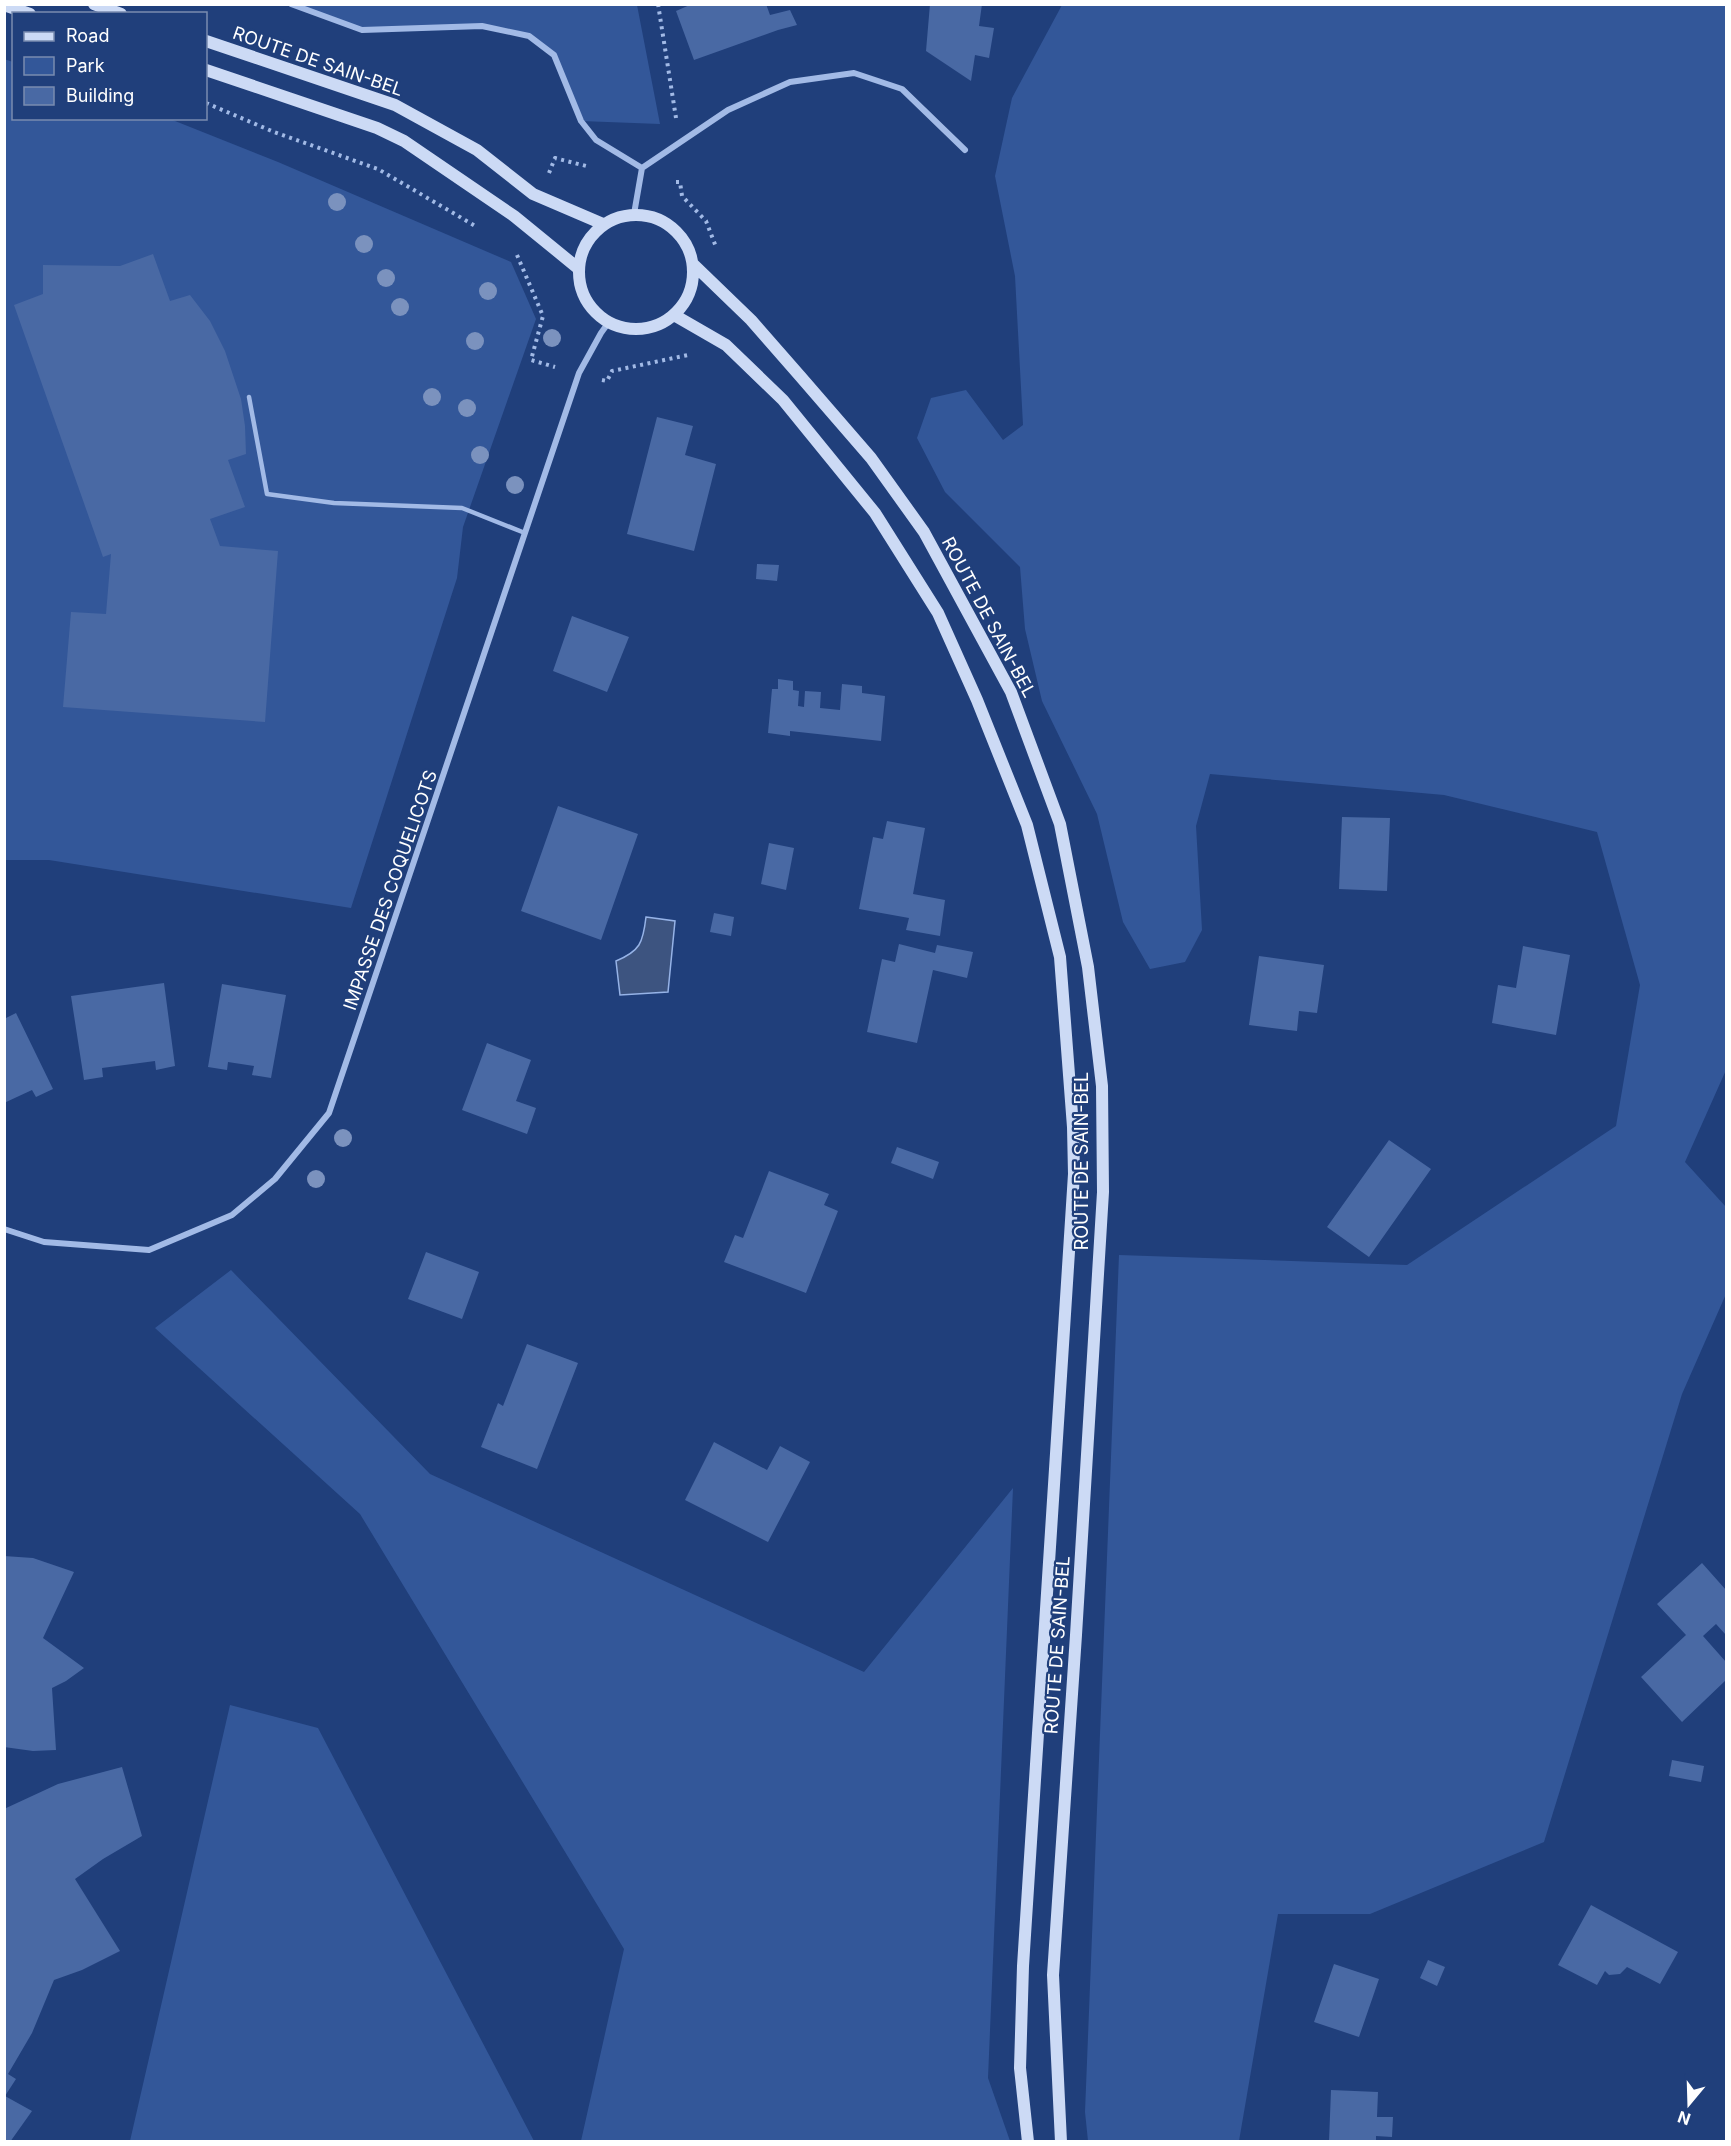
<svg xmlns="http://www.w3.org/2000/svg" width="1731" height="2146" font-family="Inter,sans-serif">
  <rect width="100%" height="100%" fill="#203f7b"/>
  <path fill="#335799" d="M291 5H637L660 124 581 121 554 55 529 36 482 26 362 30Z
    M1062 5H1726V1070L1685 1162 1726 1207V1294L1682 1394 1544 1842 1370 1914H1278L1239 2141H1088L1085 2112 1119 1255 1407 1265 1616 1126 1640 985 1597 832 1444 795 1210 774 1196 826 1202 930 1185 962 1150 969 1123 922 1097 814 1042 701 1025 629 1020 567 945 492 917 438 931 398 966 390 1003 440 1023 425 1015 276 995 176 1012 98Z
    M4 59 13 62 14 118 170 119 278 162 511 262 536 319 463 527 457 578 351 908 49 860H5Z
    M231 1270 430 1474 864 1672 1013 1488 988 2078 1010 2141H581L624 1949 360 1514 155 1328Z
    M230 1705 318 1728 534 2141H130Z"/>
  <path fill="#3d5480" stroke="#96b3e7" stroke-width="1.5" d="M646 917 675 921 668 992 620 995 616 961C640 951 643 943 646 917Z"/>
  <path fill="#4969a4" d="M692 4H766L770 15 790 10 797 25 778 30 694 60 676 11Z
    M930 4H982L979 26 994 28 989 58 975 55 971 81 926 51Z
    M153 254 170 301 190 295 210 321 225 351 241 399 245 426 246 454 228 460 245 507 210 519 220 546 278 551 265 722 63 707 71 612 106 614 111 554 103 557 14 305 43 294V265L120 266Z
    M657 417 693 426 685 455 716 464 694 551 627 534Z
    M757 564 779 565 777 581 756 579Z
    M572 616 629 637 607 692 553 671Z
    M778 679 793 681V690L799 691 798 706 804 707 805 691 821 692 820 708 840 710 842 684 862 686V693L885 696 881 741 790 731V736L768 733 772 689H778Z
    M558 806 638 834 601 940 521 911Z
    M1342 817 1390 818 1387 891 1339 889Z
    M887 821 925 828 913 894 945 900 940 936 906 930 909 918 859 909 873 837 883 839Z
    M769 843 794 848 786 890 761 884Z
    M714 913 734 917 731 936 710 932Z
    M899 944 935 953 937 945 973 952 967 978 933 970 917 1043 867 1032 882 959 895 962Z
    M1523 946 1570 955 1556 1035 1492 1023 1498 985 1516 988Z
    M1259 956 1324 965 1317 1013 1299 1011 1297 1031 1249 1025Z
    M164 983 175 1066 156 1070 155 1061 102 1068 103 1077 84 1080 71 996Z
    M222 984 286 995 271 1078 252 1075 254 1066 228 1062 227 1070 208 1067Z
    M16 1013 53 1089 36 1097 32 1090 4 1103V1019Z
    M487 1043 531 1060 516 1101 536 1108 527 1134 462 1110Z
    M1389 1140 1431 1169 1369 1257 1327 1227Z
    M897 1147 939 1162 933 1179 891 1163Z
    M769 1171 829 1194 824 1205 838 1211 806 1293 724 1262 735 1235 743 1238Z
    M426 1252 479 1272 462 1319 408 1299Z
    M527 1344 578 1363 537 1469 481 1447 498 1403 503 1406Z
    M714 1442 767 1470 780 1446 810 1462 768 1542 685 1500Z
    M4 1556 33 1558 74 1572 43 1638 84 1668 66 1681 52 1688 56 1750 33 1751 4 1747Z
    M1702 1563 1726 1590V1635L1716 1624 1703 1636 1726 1662V1680L1682 1722 1641 1677 1686 1635 1657 1604Z
    M1672 1760 1704 1766 1701 1782 1669 1776Z
    M122 1767 142 1836 103 1859 75 1879 120 1951 82 1970 54 1980 32 2033 8 2074 16 2079 5 2096 32 2111 10 2142H4V1809L58 1784Z
    M1591 1905 1678 1952 1660 1984 1627 1967 1620 1974 1609 1975 1605 1971 1597 1985 1558 1965Z
    M1428 1960 1445 1967 1437 1986 1420 1978Z
    M1334 1964 1379 1979 1359 2037 1314 2022Z
    M1331 2090 1378 2092 1377 2117H1393L1392 2137 1376 2136V2142H1329Z"/>
  <g fill="none" stroke-linecap="round" stroke-linejoin="round">
    <path stroke="#a2bae6" stroke-width="4" stroke-dasharray="3 4.5" stroke-linecap="butt" d="M658 4 676 118
      M206 103 274 132 378 169 477 227
      M549 173 555 158 590 167
      M676 182H680L682 196 706 221 716 247
      M517 255 543 316 531 360 555 367
      M602 380 607 381 612 371 688 355"/>
    <path stroke="#a2bae6" stroke-width="4.5" d="M249 397 267 494 334 503 462 508 525 533"/>
    <path stroke="#a2bae6" stroke-width="6" d="M291 4 362 30 482 26 529 36 554 55 581 121 596 140 642 168
      M634 214 642 168 728 110 790 82 854 73 902 89 965 150
      M4 1229 44 1242 149 1250 232 1215 275 1179 329 1113 579 373 601 333 609 322"/>
    <path stroke="#ccdaf5" stroke-width="12" d="M94 4 121 14
      M4 5 30 14
      M206 41 395 105 477 150 533 194 603 224
      M206 70 377 128 404 141 514 216 579 269
      M579 272a57 57 0 1 1 114 0a57 57 0 1 1-114 0Z
      M693 264 751 320 800 376 871 458 924 532 1011 692 1060 824 1088 967 1102 1086 1103 1192 1076 1635 1053 1975 1061 2142
      M674 315 726 345 783 400 875 513 938 613 977 700 1027 825 1060 957 1073 1127 1074 1174 1023 1966 1020 2068 1028 2142"/>
  </g>
  <g fill="#7b92be">
    <circle cx="337" cy="202" r="9"/>
    <circle cx="364" cy="244" r="9"/>
    <circle cx="386" cy="278" r="9"/>
    <circle cx="488" cy="291" r="9"/>
    <circle cx="400" cy="307" r="9"/>
    <circle cx="552" cy="338" r="9"/>
    <circle cx="475" cy="341" r="9"/>
    <circle cx="432" cy="397" r="9"/>
    <circle cx="467" cy="408" r="9"/>
    <circle cx="480" cy="455" r="9"/>
    <circle cx="515" cy="485" r="9"/>
    <circle cx="343" cy="1138" r="9"/>
    <circle cx="316" cy="1179" r="9"/>
  </g>
  <g text-anchor="middle" dominant-baseline="central" stroke-width="4.5" stroke-linejoin="round" paint-order="stroke">
    <g font-size="18" fill="#fff" stroke="#203f7b">
      <text transform="translate(318 61) rotate(19)">ROUTE DE SAIN-BEL</text>
      <text transform="translate(989 617) rotate(62)">ROUTE DE SAIN-BEL</text>
      <text transform="translate(390 890) rotate(-71)">IMPASSE DES COQUELICOTS</text>
      <text transform="translate(1081 1161) rotate(-90)">ROUTE DE SAIN-BEL</text>
      <text transform="translate(1057 1645) rotate(-86)">ROUTE DE SAIN-BEL</text>
    </g>
  </g>
  <rect width="1731" height="2146" fill="none" stroke="#ffffff" stroke-width="12"/>
  <rect x="12" y="12" width="195" height="108" fill="#203f7b" stroke="#798cb0" stroke-width="1.5"/>
  <rect x="24" y="32" width="30" height="9" fill="#ccdaf5" stroke="#798cb0" stroke-width="1.5"/>
  <text x="66" y="42" font-size="18" fill="#ffffff">Road</text>
  <rect x="24" y="57" width="30" height="18" fill="#335799" stroke="#798cb0" stroke-width="1.5"/>
  <text x="66" y="72" font-size="18" fill="#ffffff">Park</text>
  <rect x="24" y="87" width="30" height="18" fill="#4969a4" stroke="#798cb0" stroke-width="1.5"/>
  <text x="66" y="102" font-size="18" fill="#ffffff">Building</text>
  <g transform="translate(1689 2104) rotate(199)" stroke="#203f7b" stroke-width="4.5" paint-order="stroke">
  <path d="M0-4.5L10 22L0 15L-10 22Z" fill="#ffffff"/>
  <text y="-9" font-size="16" font-weight="bold" text-anchor="middle" fill="#ffffff">N</text>
  </g>
</svg>
